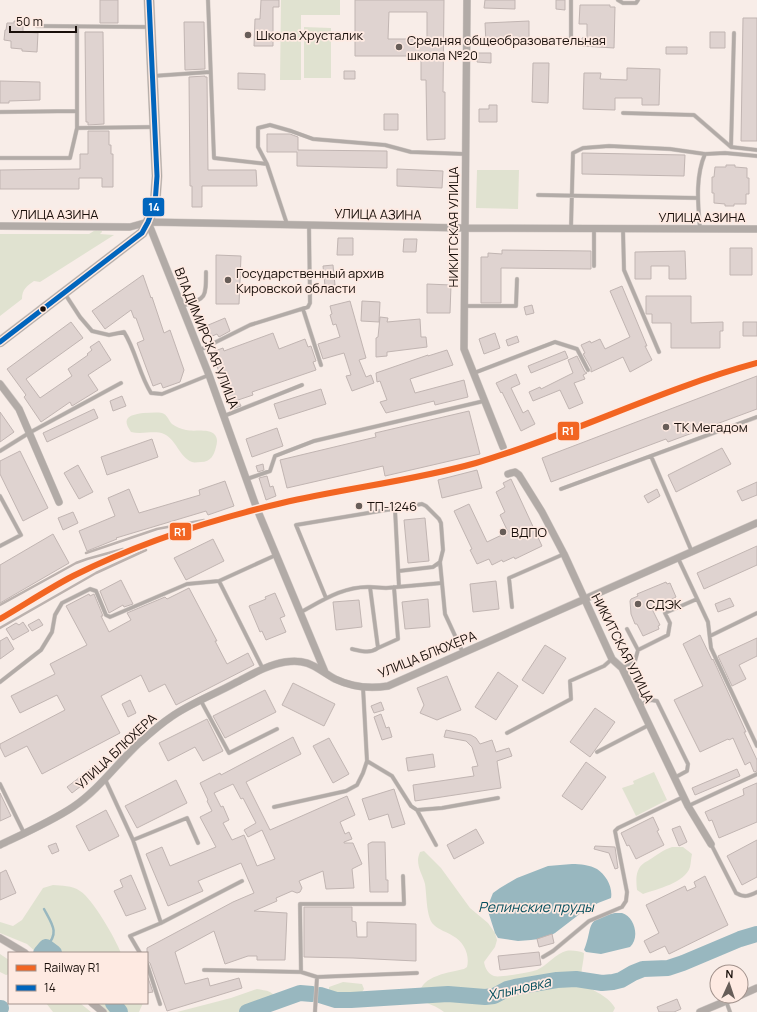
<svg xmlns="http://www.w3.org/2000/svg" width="757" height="1012" font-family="Manrope,sans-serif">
  <rect width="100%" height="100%" fill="#f8ede8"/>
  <path fill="#e0e2d0" d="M281 0H340V15H301V80H280Z
    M304 27 331 28V78H304Z
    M477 170H519L518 209 476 208Z
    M97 229H101L102 232 100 234 114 235 40 282 34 281C27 286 22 289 22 299L0 316V234H89Z
    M143 413C149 413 156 412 162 413 167 414 169 421 172 424 176 427 181 429 186 430 194 432 209 428 215 435 218 439 217 443 216 447 214 455 211 462 201 462 198 462 194 463 192 462 179 457 177 440 164 434 154 430 142 435 131 432 121 418 129 415 143 413Z
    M654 772 667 800 636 816 622 788 634 784 633 781Z
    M672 847H683L692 854C691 858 691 863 690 867 685 883 657 889 643 894L637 890C636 881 635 869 644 863 645 862 648 861 649 860 657 855 663 850 672 847Z
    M424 851 441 868 470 908 488 923 495 933 497 940 495 947 484 962C485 968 488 974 494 976 500 978 531 972 537 970 546 966 557 953 566 951 571 950 580 951 584 953 584 963 579 973 583 982 586 989 608 994 615 1008L613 1012H444C437 1006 427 1004 422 1000 420 998 420 996 420 994 420 976 451 972 464 969L467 967C470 955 464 942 453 936 447 932 439 930 434 925 426 918 427 896 425 884 423 876 418 869 418 860 418 857 419 855 420 852Z
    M53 885C62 886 72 885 80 891 93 899 115 938 121 953H37L27 944 0 933V922L13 926 22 920 43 888Z
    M0 954 9 960V974L6 975 0 972Z
    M343 982 362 984 364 989 362 992C351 994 337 999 329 991V987Z
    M257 989C261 990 266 990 270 992 279 997 276 1008 268 1012H177L231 998Z
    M46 1003H80L91 1012H53Z
    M97 1003H143L139 1012H107Z"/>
  <path fill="#98b7bf" d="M572 864C580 864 590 865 597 869 606 875 613 887 611 898L598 903 581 913 555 933 546 938 531 940 518 941 498 938 495 933 487 908 493 893 500 888 517 878 548 866Z
    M615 913C617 913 620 913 622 913 635 917 640 938 630 947L601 954 586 952 584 950C594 926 583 920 615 913Z"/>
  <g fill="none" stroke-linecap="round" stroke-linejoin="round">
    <path stroke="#98b7bf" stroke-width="2.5" d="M44 909C52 924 60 933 46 947"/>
    <path stroke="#98b7bf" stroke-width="16" d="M41 953 46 947 54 953
      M320 995 336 1000H351L448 994 485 997 494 996 507 989 515 987 557 980 576 979 602 983 613 982 621 980 633 973 643 969 668 968 683 963 740 939 757 934
      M113 1003 120 1012
      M0 1009 1 1008
      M247 1012 300 993 312 994"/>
  </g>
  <path fill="#dfd3d0" stroke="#c1b5b2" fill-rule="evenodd" d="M100 0H118V23H100Z
    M261 0H279V7H273V46H254L255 19H260Z
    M355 0H444L443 92H445V139L427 140 426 80H421V56H355ZM389 12H427V39H388Z
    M485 0H515V9L484 8Z
    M556 0H565V10L556 9Z
    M580 5H610V7H615L614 48 582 46V38H587V24H579Z
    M743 18H757V141H741Z
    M14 21 23 22V32L38 33 37 52 22 51V49L11 48V41L4 40 5 30H6L7 23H14Z
    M529 21V42L486 44 485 23Z
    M184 22H204L205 69 185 70Z
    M85 32H103L104 124 88 125V122H86Z
    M710 32H725V48H710Z
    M666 47H687V54H666Z
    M478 53H491V63L477 62Z
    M533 63H549L548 103 532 102Z
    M627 68 660 69 659 105H642V98H615V110L583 109 584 73H601L600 79 627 80Z
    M344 71H355V79H344Z
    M238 73 265 74V90L238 89Z
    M205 76V77H207L208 170H256L257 186H202V207H192V186H190L189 77Z
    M0 81 40 82V100L9 101V103H0Z
    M489 105H497V122H479V109H489Z
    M384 114H398V130H384Z
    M88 131H109V145H111V154H113V187H102V178H79V189H0V170L80 169V154H88Z
    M267 134H290L298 137V150L387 151V168L297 166V152H267Z
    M582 153 685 155 684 176 582 174Z
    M726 165H735V167L747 168V178H749V194H746V204H734V206H725V204L714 203V193H712V177H714L715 167H726Z
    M397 169 443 171 442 188 397 186Z
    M338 238H353V255H337Z
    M404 239H417L416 252H403Z
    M730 248H752V275H730Z
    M502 250 591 251V269L501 268V303H481V257H488V253L502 254Z
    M685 251 686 279H669V266H651V279H635V252Z
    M216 255 241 256 239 304H216Z
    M333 265 335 285 325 286 323 266Z
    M143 275 151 298 152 297 164 333 170 330 184 370 180 382 163 388 161 383 153 386 137 343 144 340 136 318H134L131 310 105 329 92 311Z
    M427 284 451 285 450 313H427Z
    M622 286 647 346H645L652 360 630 372 623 357 591 372V368L583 354 585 353 581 345 590 341 591 343 600 339 605 349 630 337 610 291Z
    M646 296H691V323L723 322V331H720V348H671V323H652V314H646Z
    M350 301 366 358 359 360 366 377 371 375 374 383 352 391 346 376 351 375 344 353 323 359 318 344 340 337 336 324 333 325 330 315 332 314 330 306Z
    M362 301 380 302 379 322 361 321Z
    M532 305 534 313 526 315 524 307Z
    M380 317 388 318 387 322 420 319 421 337H426L427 347 387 352V356L376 357V338L378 337Z
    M225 318 230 331 219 337 217 334 210 337 206 326Z
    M71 322 83 338 26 379 40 398 72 376 68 369 88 355 87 354 92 350 90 347 99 341 111 360 88 375 98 390 72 406 70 402 41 422 24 397 26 395 7 369Z
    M743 322H757V336H743Z
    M273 333 279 349 305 339 308 347 311 346 316 361 313 362 316 370 252 392 253 395 238 400 241 406 232 409 212 352 223 348 224 351Z
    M495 333 500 348 484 354 479 339Z
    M517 336 519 342 508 346 506 340Z
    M447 350 453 365 410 379 415 393 464 380 468 397 435 405 434 401 386 413 380 402 387 400 380 381 377 382 376 373 428 355V356Z
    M565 351 568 358 531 373 528 366Z
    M577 356 585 372 587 373 583 375 585 379 574 383 583 403 569 409 560 390 533 401 529 392 540 387 541 389 573 373 568 360Z
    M516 374 520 384 511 388 523 413 528 410 535 424 521 431 502 392 501 393 496 383Z
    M757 376V409L668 442 666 439 551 482 542 458Z
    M321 389 326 404 279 419 274 404Z
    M122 396 126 406 113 411 110 401Z
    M94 409 98 418 47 442 43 433Z
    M469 411 480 454 385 476 383 466 287 488 280 460 376 437 375 433Z
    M0 412 14 432 0 442Z
    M277 428 283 446 252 457 246 439Z
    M152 439 158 457 107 475 101 457Z
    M722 448 731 464 676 492 668 475Z
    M20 451 48 508 23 521 0 474V461Z
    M263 464 264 470 258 472 256 466Z
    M78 465 93 492 79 499 64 473Z
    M477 470 482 488 442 498 438 480Z
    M267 476 270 487 273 486 276 496 266 500 259 478Z
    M511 479 542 546 515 559 514 557 503 562 502 560 492 565 489 559 477 564 470 550 472 549 454 511 469 504 487 542 508 532 500 515 505 512 496 492 505 487 503 483Z
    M225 481 234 506 208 515 206 511 116 538 117 539 87 551 79 531 115 516 108 498 129 489 139 513 200 495 199 490Z
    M757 482V495L742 501 737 491Z
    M657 489 660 496 648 503 644 496Z
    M73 512 78 523 63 530 58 518Z
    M425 518 429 561 408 563 404 520Z
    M53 534 69 563 0 603V565Z
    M213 539 224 561 186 580 174 558Z
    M757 546V565L704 589 697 573Z
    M121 580 133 604 124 607 123 605 109 613 100 591Z
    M496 581 499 609 473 612 470 584Z
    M666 582 667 584 670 583 676 597 652 609 660 625 658 626 659 629 643 636 637 624H635L631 614 630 601 631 599 638 596 637 594Z
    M189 588 217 641H215L227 664 248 653 254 665 176 705 165 684 149 692 141 675 101 696 120 733 42 774 27 746 5 757 0 747V744L65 710 57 695 20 713 11 696 55 674 50 664 87 645 66 606 89 594 90 596 94 594 103 616H101L109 632 131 620 127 613 165 597 167 599Z
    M275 593 285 616 280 618 286 632 266 640 262 631 260 632 249 606 266 599 265 597Z
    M730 598 734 606 718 612 715 604Z
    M428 599 430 627 405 629 402 602Z
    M359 600 362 627 336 630 333 602Z
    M39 619 43 625 32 631 28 625Z
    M23 622 29 631 13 640 6 629 16 623 19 625Z
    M700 635 712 660 713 659 746 732H744L757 760V771L754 772 750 762 745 765 733 738 729 740 728 739 700 752 674 700 703 686 683 644Z
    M7 637 14 649 0 659V641Z
    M757 638V656L739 665 746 679 732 686 718 656Z
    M545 645 566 658 543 694 522 680Z
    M498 672 518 686 496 720 475 707Z
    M447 676 461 710 437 720 420 713 424 705 417 688Z
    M293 683 335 704 324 726 282 705Z
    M265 690 276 712 225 738 213 716Z
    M130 700 136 713 128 717 122 704Z
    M381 702 384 710 374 713 371 706Z
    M595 708 615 722 590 757 570 742Z
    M381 714 386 728 389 727 392 737 382 740 374 717Z
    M207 719 223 751 203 761 195 747 168 761 159 743Z
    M446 730 471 735 476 738 480 744 492 740 496 752 509 748 512 756 497 761 501 788 415 801 413 785 474 776 472 767 478 766 472 747 466 741 444 737Z
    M293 737 301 754 246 782 270 830 347 796 355 815 340 822 345 834 349 832 352 839 344 842V843H353L362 864 352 869 354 888 326 889 323 871 299 881 302 888 300 892 297 893 292 891 276 898 277 901 254 911 287 913 285 960H257V956H248L225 964 214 931 175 952 185 984 208 978 210 986 239 978 242 988 167 1011 150 963 147 961V948L233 902 254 893 241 863 198 881 203 891 168 906 146 854 162 847 170 866 216 847 200 817 212 811 207 801 208 800 200 783 220 773 221 775ZM233 784 241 799 243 798 256 823 244 830 248 837 262 830 275 859 257 866 244 835 232 840 223 823 229 820 223 806 221 807 214 793Z
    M329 738 349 774 333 783 313 746Z
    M433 754 435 767 408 771 406 758Z
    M586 762 606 777 582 810 562 796Z
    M93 767 98 773 72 793 67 787Z
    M737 769 740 776 695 795 692 788Z
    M176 780 187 803 137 828 125 806Z
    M757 783V822L719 838 712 820 709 821 705 812 744 795 743 789Z
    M394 789 405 824 392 828 388 814 369 820 362 799Z
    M0 793 11 816 0 821Z
    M106 810 119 836 89 851 76 826Z
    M653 817 659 830 657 831 664 845 636 859 629 845 627 846 621 833Z
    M680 826 687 842 679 846 672 829Z
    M476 829 484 843 454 859 447 845Z
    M757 840V877L742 885 727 856Z
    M372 842H385L386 880H388V892H370L368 844Z
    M56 843 59 851 52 854 48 846Z
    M595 846 615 847 618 868 615 869 609 853 594 849Z
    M6 870 16 893 0 900V873Z
    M131 875 146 909 126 916 114 891 123 887 120 880Z
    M705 876 728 925 669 954 665 946 650 953 644 941 659 933 646 905 685 886 687 891 696 887 694 882Z
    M304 907H352V921L356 922 357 937H367V922L416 924V961L353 958 304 957Z
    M552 934 554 943 539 947 537 939Z
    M539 952 541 965 500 970 498 956Z
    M147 975 153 992 147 993Z
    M677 999 681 1009 674 1012H659L657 1007Z"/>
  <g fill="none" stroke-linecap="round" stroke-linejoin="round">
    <g stroke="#d3cac6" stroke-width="4.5">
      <path id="service" d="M208 0 214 158 267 164 287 224
        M618 0 623 3H636L638 0
        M37 26 149 27
        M77 26V128L154 127
        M734 33 731 147 757 150
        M571 41V0
        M153 76 210 72
        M0 112 77 111
        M623 113 694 115 731 147
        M0 158H70L77 128
        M267 164 258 147V128L270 125 291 131 313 139 385 145 411 152 465 154
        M538 195 698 198
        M571 228 573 153 583 148 609 146 670 149 705 154
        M594 229V266
        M623 229 624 270 659 352
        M700 229C698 204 695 177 705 154L725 153 757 156
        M65 294 80 317 92 331 109 335 124 332C136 351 139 374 151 393L162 394 209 375
        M182 306C206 298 206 299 206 272
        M464 306H516L517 279
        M303 309 321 365
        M200 350 250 325 308 307 310 303 309 225
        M474 373 555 342 577 349 588 370
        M224 416 302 385
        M0 451 29 433 121 383
        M651 456 692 552
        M247 479 270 471 275 456 314 441 484 401
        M561 489 757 417
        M0 496 21 535 0 546
        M395 509 399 587
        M678 558 708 622 711 648 757 746
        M399 571 433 567 440 562
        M370 587 386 588 442 583
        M326 598 296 525 422 504 426 506 439 519 441 523 443 550 440 562 445 614 463 653
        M512 607 509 578 564 554
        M301 612C323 600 344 586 370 587L378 648C369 654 362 651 352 649
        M627 629 638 650
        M710 636 757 613
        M378 648 398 639 394 587
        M622 668 635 661 638 650 668 635 670 623 665 613 697 599
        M263 669 219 581 276 555
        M0 682 41 650 52 632 55 615 62 603 90 589 96 591 106 615 110 617 187 584 219 581
        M201 701 229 753 277 729
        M639 705 651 700 657 701 688 764 687 771 674 778
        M507 733 571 699 570 681 604 666 612 659
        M597 752 649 725
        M367 761 392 776 411 806 417 810 442 808 498 798
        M105 779 133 840 187 818 198 843
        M0 784 24 833
        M688 806 757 774
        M274 807 346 791 357 785 363 773 367 761 363 687
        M417 810 436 845
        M133 840 161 923 242 881
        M711 844 736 893C744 898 749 896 757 892
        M140 953 130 936 161 923
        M543 957 553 951 589 921 622 907 626 901 627 892 615 831 618 828 683 797
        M147 964 160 1004
        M204 970 301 972 317 977 417 973
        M301 972 300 904H404L403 876
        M726 1001 730 1012
        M315 1012 317 977"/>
    </g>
    <g stroke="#d3cac6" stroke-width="8">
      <path id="minor" d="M467 0 464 349 503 447
        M148 222 209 375 257 509 325 672
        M0 226 130 227 148 222 464 228 757 229
        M0 384 19 409 59 502
        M508 474 515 472 519 475 542 512 564 554 612 659 622 668 688 806 711 844
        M0 845C23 834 52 821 73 807 98 790 116 765 138 744 148 735 159 725 171 717 189 704 215 694 235 683 251 675 267 665 285 662 309 658 317 669 335 679 352 687 370 689 388 686L757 523
        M0 938 25 953
        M741 995 757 988
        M92 1003 103 1012
        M700 1012 738 996"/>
    </g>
    <g stroke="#d3cac6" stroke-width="11">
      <path id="secondary" d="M0 342 142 233 148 222 155 204 157 176 149 0"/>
    </g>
    <use href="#service" stroke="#b2aba7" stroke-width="3.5"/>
    <use href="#minor" stroke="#b2aba7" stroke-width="7"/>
    <use href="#secondary" stroke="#b2aaa5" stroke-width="10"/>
    <path stroke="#bcb2ae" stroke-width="2.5" d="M86 553 157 529 204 520
      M0 605 76 563 87 559 123 549
      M0 619C24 605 48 589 73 576 139 543 210 520 282 503 346 488 412 481 476 463 571 435 661 389 757 363
      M0 628 96 573 146 550"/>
    <g stroke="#feeae2" stroke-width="8">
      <path id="bus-1" d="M0 342 142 233 148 222 155 204 157 176 149 0"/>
    </g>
    <use href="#bus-1" stroke="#0065bd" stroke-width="5"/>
    <g stroke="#feeae2" stroke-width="9">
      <path id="rail-1" d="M0 619C24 605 48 589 73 576 139 543 210 520 282 503 346 488 412 481 476 463 571 435 661 389 757 363"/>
    </g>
    <use href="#rail-1" stroke="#f26522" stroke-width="6"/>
  </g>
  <g fill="#675d58" stroke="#feeae2" stroke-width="1.5">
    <circle cx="248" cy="35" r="4"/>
    <circle cx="399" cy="47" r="4"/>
    <circle cx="228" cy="280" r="4"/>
    <circle cx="666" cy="427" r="4"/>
    <circle cx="359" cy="506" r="4"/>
    <circle cx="503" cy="532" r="4"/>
    <circle cx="638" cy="604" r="4"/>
  </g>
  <circle fill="#190f0a" stroke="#feeae2" stroke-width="1.5" cx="43" cy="309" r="3.5"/>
  <g text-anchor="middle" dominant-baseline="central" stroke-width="3.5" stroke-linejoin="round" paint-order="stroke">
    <g font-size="13" fill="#190f0a" stroke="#feeae2" text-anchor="start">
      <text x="256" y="35">Школа Хрусталик</text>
      <text x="407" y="40">Средняя общеобразовательная<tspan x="407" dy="15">школа №20</tspan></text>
      <text x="236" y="273">Государственный архив<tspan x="236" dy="15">Кировской области</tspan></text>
      <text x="674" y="427">ТК Мегадом</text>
      <text x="367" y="506">ТП-1246</text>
      <text x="511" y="532">ВДПО</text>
      <text x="646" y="604">СДЭК</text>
    </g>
    <g font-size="13" fill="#190f0a" stroke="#feeae2">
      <text x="55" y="214">УЛИЦА АЗИНА</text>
      <text transform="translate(378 214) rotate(1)">УЛИЦА АЗИНА</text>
      <text x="702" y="217">УЛИЦА АЗИНА</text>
      <text transform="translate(453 227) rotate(-90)">НИКИТСКАЯ УЛИЦА</text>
      <text transform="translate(207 338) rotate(68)">ВЛАДИМИРСКАЯ УЛИЦА</text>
      <text transform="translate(623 648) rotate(63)">НИКИТСКАЯ УЛИЦА</text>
      <text transform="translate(427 654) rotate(-22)">УЛИЦА БЛЮХЕРА</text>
      <text transform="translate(116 751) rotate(-43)">УЛИЦА БЛЮХЕРА</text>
    </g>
    <g font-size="14" font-style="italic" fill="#044e5d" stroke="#feeae2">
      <text x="536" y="906">Репинские пруды</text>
      <text transform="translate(519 988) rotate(-13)">Хлыновка</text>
    </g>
  </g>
  <g stroke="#feeae2" stroke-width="1.5">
    <rect x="142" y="197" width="23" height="20" rx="4" fill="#0065bd"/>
    <rect x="557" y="421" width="23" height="20" rx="4" fill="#f26522"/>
    <rect x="169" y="522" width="23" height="19" rx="4" fill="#f26522"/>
  </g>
  <g font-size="11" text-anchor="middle" font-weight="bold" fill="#fff">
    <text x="154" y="211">14</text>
    <text x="568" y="435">R1</text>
    <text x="180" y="536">R1</text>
  </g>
  <rect x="8" y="952" width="140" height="52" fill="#feeae2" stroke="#a2928c"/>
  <rect x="16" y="965" width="20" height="6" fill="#f26522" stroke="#a2928c"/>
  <text x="44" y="972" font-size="12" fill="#190f0a">Railway R1</text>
  <rect x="16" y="985" width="20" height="6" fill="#0065bd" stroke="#a2928c"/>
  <text x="44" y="992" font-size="12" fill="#190f0a">14</text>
  <g transform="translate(729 984) rotate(3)"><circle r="19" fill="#feeae2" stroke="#a2928c"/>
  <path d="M0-3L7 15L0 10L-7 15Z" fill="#675d58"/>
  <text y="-6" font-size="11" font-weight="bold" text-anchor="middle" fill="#190f0a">N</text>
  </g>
  <path d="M10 26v6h66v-6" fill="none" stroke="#190f0a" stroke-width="2"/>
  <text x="16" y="26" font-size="12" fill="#190f0a" stroke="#feeae2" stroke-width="3" paint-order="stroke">50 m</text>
</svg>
